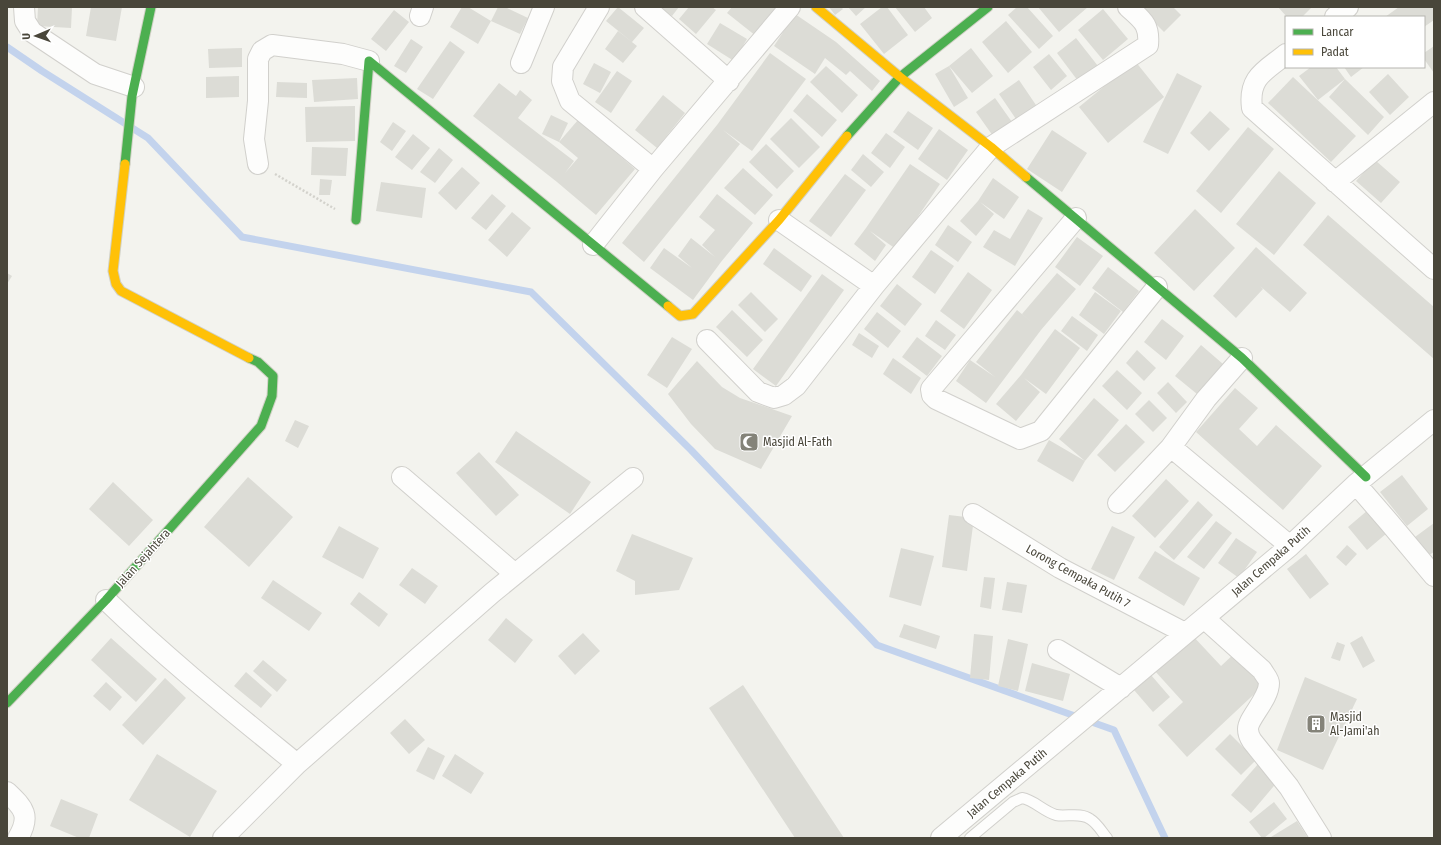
<svg xmlns="http://www.w3.org/2000/svg" width="1441" height="845" font-family="'Fira Sans Condensed',sans-serif">
  <rect width="100%" height="100%" fill="#f3f3ee"/>
  <g fill="none" stroke-linecap="round" stroke-linejoin="round">
    <path stroke="#c3d3ed" stroke-width="7" d="M7 47 42 71 148 138 242 237 531 292 691 450 877 645 1114 730 1165 838"/>
  </g>
  <path fill="#dcdcd6" d="M38 7H72L71 28 37 26Z
    M91 7H122L116 41 86 36Z
    M462 7H468L491 21 498 7H505L528 18 520 34 491 21 478 44 450 27Z
    M618 7 644 28 632 42 606 21Z
    M658 7H679L672 16Z
    M689 7H712L716 10 696 34 679 19Z
    M732 7H779L756 36 727 13Z
    M829 7H841L843 9 835 15Z
    M848 7H866L856 16Z
    M882 7H887L908 35 884 54 860 24Z
    M895 7H924L932 18 915 32Z
    M1017 7H1027L1053 36 1039 49 1008 15Z
    M1038 7H1088L1059 32Z
    M1139 7H1173L1181 15 1164 32Z
    M1278 7H1312L1302 17H1287Z
    M1399 7H1434V20L1424 27V17H1385Z
    M1103 9 1128 39 1103 60 1078 30Z
    M394 10 409 22 386 51 371 39Z
    M795 14 836 42 880 81 872 91 850 71 846 75 825 58 815 74 774 46Z
    M1006 21 1032 52 1008 73 982 42Z
    M720 23 747 39 734 61 707 44Z
    M618 31 637 46 623 63 605 49Z
    M1076 38 1098 66 1078 81 1057 53Z
    M411 39 423 47 406 73 394 66Z
    M450 41 465 52 433 99 417 89Z
    M1434 46V73L1424 59V53Z
    M242 48V67L209 68 208 49Z
    M971 48 993 76 972 93 949 66 968 98 954 107 935 74 949 66Z
    M770 53 806 79 752 151 723 130 740 144 644 262 622 243 717 125Z
    M1049 54 1067 76 1051 90 1033 67Z
    M1135 61 1164 97 1108 143 1079 107Z
    M594 63 611 72 600 93 583 84Z
    M826 66 858 95 842 113 810 82Z
    M1311 67H1336L1345 79 1318 100 1299 76Z
    M1344 67H1364L1351 77Z
    M617 71 632 81 611 113 595 102Z
    M1177 73 1202 86 1168 154 1143 142Z
    M1388 74 1409 97 1390 115 1369 92Z
    M239 76V97L206 98V77Z
    M1293 77 1356 136 1331 162 1268 103Z
    M357 78 358 99 314 102 312 80Z
    M1345 79 1384 117 1368 135 1329 97Z
    M1019 80 1038 108 1018 122 999 94Z
    M277 82 307 83V98L276 97Z
    M499 83 516 96 520 90 532 100 518 118 574 161 565 173 578 158 559 142 578 120 635 169 596 215 557 182 473 116Z
    M807 94 837 120 822 137 793 111Z
    M663 95 685 113 657 148 635 130Z
    M995 98 1012 122 993 136 976 112Z
    M355 106V141L306 142 305 107Z
    M908 111 933 128 918 150 893 132Z
    M1210 111 1230 129 1209 151 1190 133Z
    M551 115 568 123 559 142 542 134Z
    M791 118 820 147 799 168 770 139Z
    M393 122 406 131 392 151 380 142Z
    M1248 127 1274 149 1221 213 1196 191Z
    M939 129 968 150 947 180 918 159Z
    M1052 130 1087 153 1062 192 1027 169Z
    M886 133 905 147 890 168 871 153Z
    M413 134 430 148 412 170 395 157Z
    M766 144 794 171 777 189 749 162Z
    M312 147 348 148 346 176 311 175Z
    M439 148 453 160 435 183 420 172Z
    M863 154 884 172 871 187 851 170Z
    M1375 160 1400 182 1381 203 1356 181Z
    M910 164 940 184 896 249 870 231 886 245 875 261 854 244 866 228Z
    M462 167 480 183 456 210 438 193Z
    M743 168 773 195 755 215 724 188Z
    M1279 171 1316 203 1274 255 1236 224Z
    M845 174 866 190 831 237 809 221Z
    M993 178 1019 197 1004 219 980 202 994 214 976 236 960 221 978 201Z
    M320 179 332 180 330 195H319Z
    M381 182 426 188 422 218 376 211Z
    M492 194 506 206 486 230 471 218Z
    M717 194 753 223 721 262 693 300 650 268 664 248 692 268 678 256 691 238 715 257 702 245 715 230 699 217Z
    M1028 209 1043 218 1015 266 983 247 994 230 1010 239Z
    M1195 209 1235 248 1194 291 1154 253Z
    M512 212 531 228 507 257 488 240Z
    M1328 215 1434 307V359L1303 245Z
    M948 225 972 242 958 262 935 245Z
    M1077 237 1103 256 1080 286 1055 267Z
    M1256 247 1307 293 1290 312 1260 286 1263 289 1236 318 1213 296Z
    M774 248 812 276 801 292 763 264Z
    M931 250 954 266 935 294 912 277Z
    M1108 267 1139 291 1123 312 1092 288Z
    M968 272 992 290 964 329 940 311Z
    M7 273 12 276 7 284Z
    M1057 273 1076 289 1041 330 986 403 956 381 970 360 995 377 976 362 1017 310 1034 324 1022 314Z
    M822 274 844 290 776 386 753 369Z
    M897 284 922 304 905 326 880 306Z
    M751 292 778 319 765 332 738 305Z
    M1095 292 1121 311 1104 334 1079 315Z
    M732 310 763 340 747 357 716 327Z
    M877 312 901 331 888 348 864 329Z
    M1072 316 1098 335 1087 351 1061 331Z
    M1162 319 1184 336 1166 360 1144 342Z
    M936 320 956 335 945 350 925 336Z
    M1055 329 1080 348 1046 394 1024 378 1040 392 1016 421 996 404 1021 375Z
    M859 333 879 346 872 358 852 345Z
    M672 337 692 349 667 388 647 375Z
    M917 337 942 356 927 376 902 357Z
    M1201 345 1223 364 1197 394 1175 376Z
    M1137 350 1156 368 1144 381 1126 363Z
    M893 358 921 378 911 394 883 374Z
    M697 361 722 387 740 398 792 416 761 469 715 449 691 424 668 394Z
    M1117 370 1142 393 1127 410 1102 386Z
    M1168 382 1187 402 1176 413 1157 393Z
    M1235 388 1258 408 1239 429 1257 446 1276 425 1322 466 1283 510 1196 432Z
    M1094 398 1119 420 1085 461 1073 482 1037 461 1049 440 1085 461 1059 439Z
    M1149 400 1167 418 1153 432 1135 414Z
    M295 420 309 426 298 448 285 441Z
    M1126 424 1145 442 1115 472 1097 455Z
    M516 431 591 482 570 514 495 462Z
    M479 452 519 495 496 516 456 473Z
    M1402 475 1428 509 1407 526 1380 492Z
    M248 477 293 517 249 567 204 527Z
    M1166 479 1189 501 1155 538 1132 516Z
    M113 482 153 520 129 546 89 509Z
    M1198 501 1213 515 1174 560 1159 547Z
    M1368 510 1387 533 1367 550 1348 527Z
    M949 515 974 518 967 571 942 567Z
    M1216 521 1232 533 1204 569 1187 557Z
    M1434 523V552L1429 555 1415 537Z
    M339 526 379 548 363 579 322 557Z
    M1112 526 1135 537 1114 580 1091 569Z
    M632 534 693 558 679 590 635 595V581L616 571Z
    M1236 538 1257 552 1239 578 1218 563Z
    M1347 545 1357 554 1346 566 1336 557Z
    M901 548 934 556 921 606 889 597Z
    M1155 551 1200 578 1184 606 1138 578Z
    M1306 554 1329 584 1310 599 1287 569Z
    M412 568 438 586 425 604 399 585Z
    M984 577 995 578 991 609 980 607Z
    M273 580 322 613 309 631 261 598Z
    M1007 582 1027 585 1022 613 1002 610Z
    M359 592 388 614 379 627 350 604Z
    M506 618 533 640 515 663 488 640Z
    M904 624 940 636 936 649 899 637Z
    M583 633 600 651 575 675 558 656Z
    M974 634 993 636 989 680 970 678Z
    M1192 635 1221 666 1236 652 1265 684 1187 757 1158 725 1183 702 1154 670Z
    M1362 636 1375 661 1363 668 1350 643Z
    M111 638 157 679 136 702 91 660Z
    M1008 639 1028 644 1018 691 998 686Z
    M1337 642 1345 645 1340 661 1331 658Z
    M263 660 287 680 277 692 253 671Z
    M1032 663 1070 674 1063 701 1025 691Z
    M246 672 272 695 261 708 234 686Z
    M1151 675 1170 697 1153 712 1134 690Z
    M1305 677 1357 699 1323 770 1277 750Z
    M165 678 186 698 143 745 122 725Z
    M106 682 122 697 110 711 93 696Z
    M743 685 844 838H795L709 708Z
    M405 719 425 740 409 754 390 733Z
    M1230 734 1256 760 1241 775 1215 749Z
    M428 747 445 756 434 780 416 771Z
    M157 754 217 791 190 837 129 800Z
    M455 754 484 773 471 794 442 776Z
    M1259 763 1279 780 1251 813 1231 795Z
    M61 799 98 814 89 838H79L50 826Z
    M1274 802 1287 819 1264 838H1262L1249 822Z
    M1297 821 1308 838H1272L1271 837Z"/>
  <g fill="none" stroke-linecap="round" stroke-linejoin="round">
    <g stroke="#d1d0cc" stroke-width="12">
      <path id="lane" d="M970 838 1013 802 1022 798C1034 800 1043 811 1056 815 1066 817 1081 812 1090 819 1097 823 1102 832 1107 838"/>
    </g>
    <g stroke="#d1d0cc" stroke-width="22">
      <path id="street" d="M24 7 25 21 32 32 95 74 134 87
        M599 7 563 67 562 81 570 101 653 169
        M645 7 729 81
        M420 16 423 7
        M1335 17 1348 7
        M1286 54C1265 71 1248 77 1252 108L1434 269
        M521 63 544 7
        M258 164 254 139 258 101V59L262 51 272 45 343 54 369 61
        M1335 182 1434 102
        M1076 218 931 389 932 395 936 399 1020 439 1041 431 1157 287
        M779 220 874 286
        M593 245 653 169 790 7
        M707 340 758 392 774 398 784 395 796 386 874 286 991 147 1148 45C1150 24 1142 20 1128 7
        M1242 358 1206 399 1171 447 1290 546
        M402 477 515 574
        M1356 484 1388 521 1434 576
        M1118 503 1171 447
        M973 514 1060 568 1185 633
        M106 600C167 659 232 711 297 764
        M1204 618 1262 670C1264 674 1269 679 1269 683 1269 699 1248 718 1248 729 1248 734 1250 738 1252 741L1289 787 1321 838
        M1058 650 1121 688
        M7 792C24 808 31 816 18 838
        M223 838 297 764 492 593 633 478
        M941 838 1290 546 1356 484 1434 420"/>
    </g>
    <g stroke="#d1d1c6" stroke-width="11">
      <path id="fast" d="M847 136 900 77 988 7
        M125 164 132 96 151 7
        M1026 177 1242 358 1366 477
        M356 220 369 61 668 306
        M7 703 106 600 261 426 272 396 273 376 258 362 249 358"/>
    </g>
    <g stroke="#d1d1c6" stroke-width="11">
      <path id="slow" d="M816 7 900 77 991 147 1026 177
        M125 164 113 271 116 284 121 291 249 358
        M668 306 680 316 693 314 779 220 847 136"/>
    </g>
    <path stroke="#d3d2cc" stroke-width="2.5" stroke-dasharray="2 2" stroke-linecap="butt" d="M275 174 335 209"/>
    <use href="#lane" stroke="#fdfdfc" stroke-width="10"/>
    <use href="#street" stroke="#fdfdfc" stroke-width="20"/>
    <use href="#fast" stroke="#4caf50" stroke-width="9"/>
    <use href="#slow" stroke="#ffc107" stroke-width="9"/>
  </g>
  <defs>
    <g id="mosque-square" transform="scale(1)"><rect x="-9" y="-9" width="18" height="18" rx="4" fill="#848379" stroke="#fff"/><path d="M3.5-4.9A6 6 0 1 0 3.5 4.9A5 5 0 1 1 3.5-4.9Z" fill="#fff"/></g>
    <g id="building-square" transform="scale(1)"><rect x="-9" y="-9" width="18" height="18" rx="4" fill="#848379" stroke="#fff"/><path d="M-4-6H4V6H1V3H-1V6H-4ZM-2.5-4.3h1.7v1.8h-1.7ZM.8-4.3h1.7v1.8H.8ZM-2.5-1h1.7V.8h-1.7ZM.8-1h1.7V.8H.8Z" fill="#fff"/></g>
  </defs>
  <g fill-rule="evenodd">
    <use href="#mosque-square" x="749" y="442"/>
    <use href="#building-square" x="1316" y="724"/>
  </g>
  <g text-anchor="middle" dominant-baseline="central" stroke-width="3" stroke-linejoin="round" paint-order="stroke">
    <g font-size="12" fill="#49463a" stroke="#fff" text-anchor="start">
      <text x="763" y="442">Masjid Al-Fath</text>
      <text x="1330" y="717">Masjid<tspan x="1330" dy="14">Al-Jami'ah</tspan></text>
    </g>
    <g font-size="12" fill="#49463a" stroke="#fff">
      <text transform="translate(143 558) rotate(-48)">Jalan Sejahtera</text>
      <text transform="translate(1271 561) rotate(-41)">Jalan Cempaka Putih</text>
      <text transform="translate(1078 576) rotate(29)">Lorong Cempaka Putih 7</text>
      <text transform="translate(1007 783) rotate(-40)">Jalan Cempaka Putih</text>
    </g>
  </g>
  <rect width="1441" height="845" fill="none" stroke="#49463a" stroke-width="16"/>
  <rect x="1285" y="16" width="140" height="52" fill="#ffffff" stroke="#b6b5b0"/>
  <rect x="1293" y="29" width="20" height="6" fill="#4caf50" stroke="#b6b5b0"/>
  <text x="1321" y="36" font-size="12" fill="#49463a">Lancar</text>
  <rect x="1293" y="49" width="20" height="6" fill="#ffc107" stroke="#b6b5b0"/>
  <text x="1321" y="56" font-size="12" fill="#49463a">Padat</text>
  <g transform="translate(36 36) rotate(268)" stroke="#ffffff" stroke-width="3" paint-order="stroke">
  <path d="M0-3L7 15L0 10L-7 15Z" fill="#49463a"/>
  <text y="-6" font-size="11" font-weight="bold" text-anchor="middle" fill="#49463a">U</text>
  </g>
</svg>
